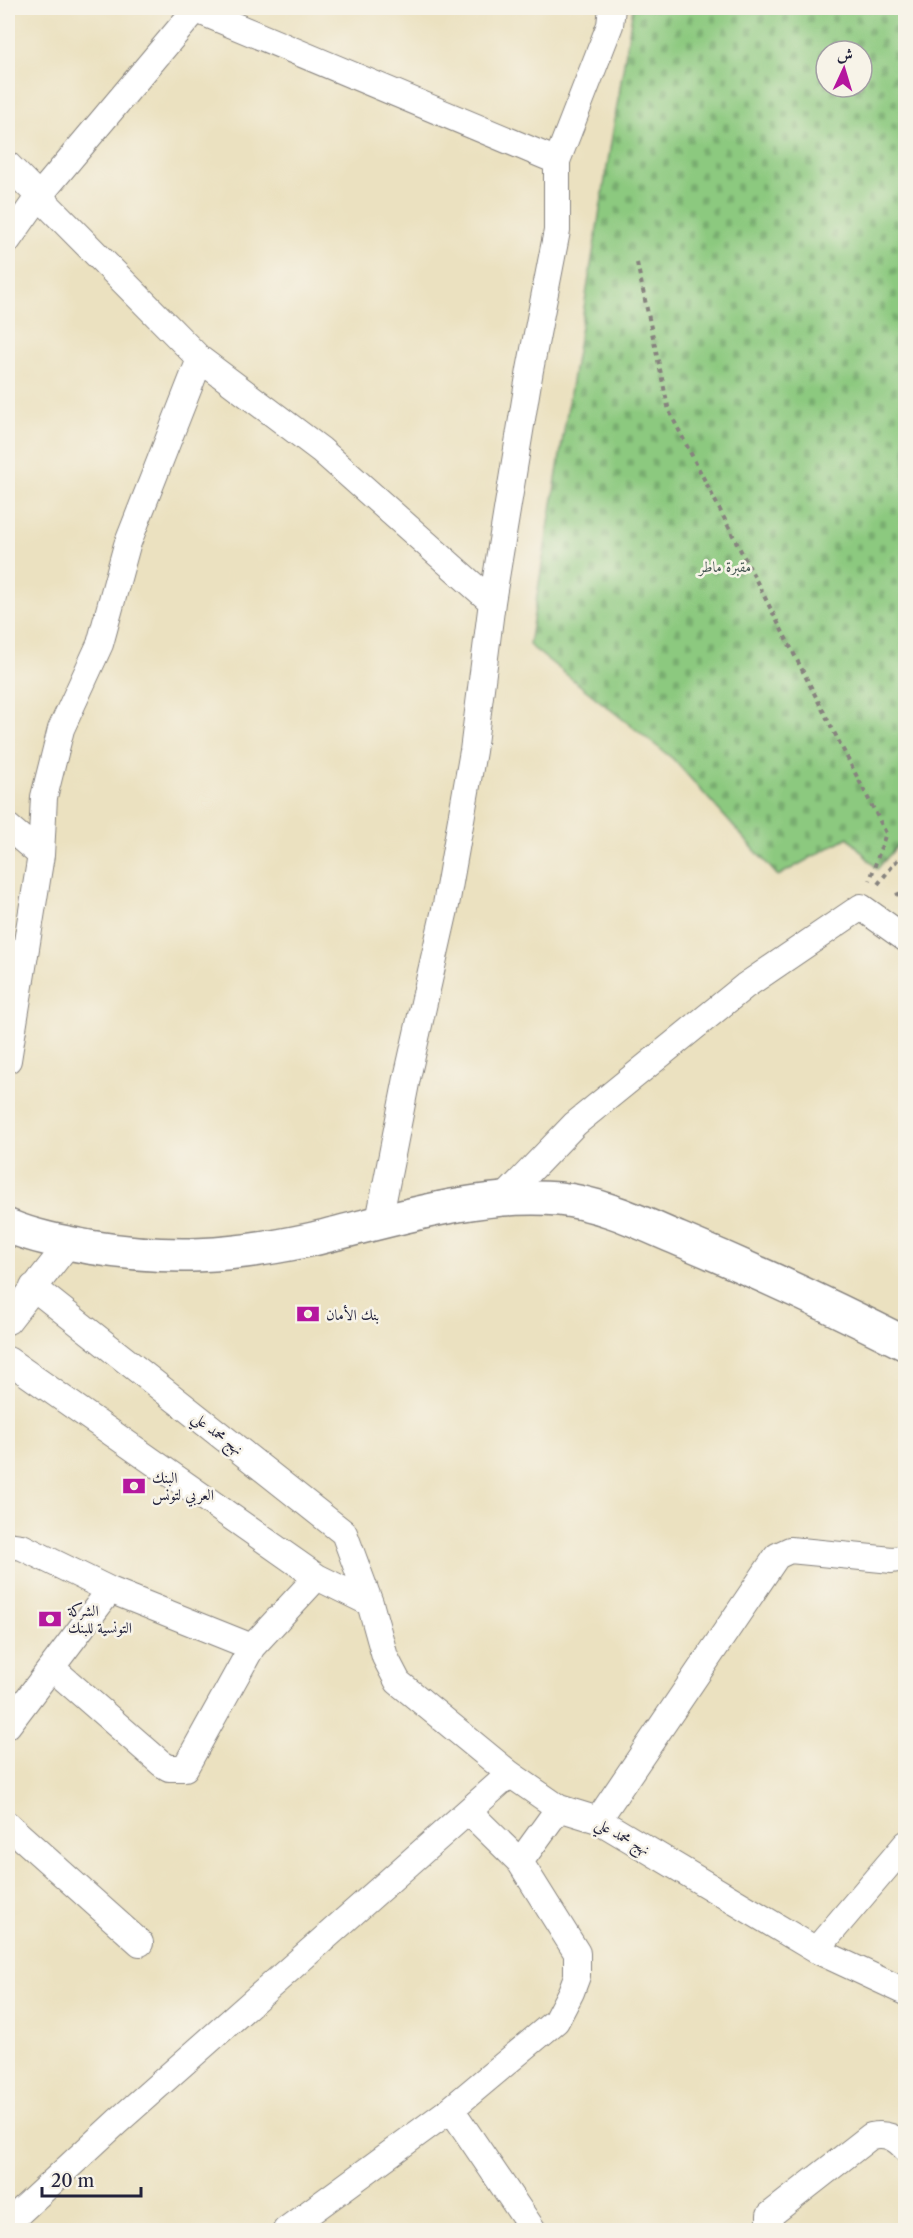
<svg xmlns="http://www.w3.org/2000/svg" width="913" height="2238" font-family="'Libre Caslon Text',Amiri,serif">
  <defs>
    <pattern id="cemetery-stones" width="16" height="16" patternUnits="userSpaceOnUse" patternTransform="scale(1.5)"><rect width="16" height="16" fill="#8cc97f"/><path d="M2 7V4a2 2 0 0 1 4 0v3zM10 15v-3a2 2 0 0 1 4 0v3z" fill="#78ac6f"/></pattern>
  </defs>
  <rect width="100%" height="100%" fill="#f7f3e8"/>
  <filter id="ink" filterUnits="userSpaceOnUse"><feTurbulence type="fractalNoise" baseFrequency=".0167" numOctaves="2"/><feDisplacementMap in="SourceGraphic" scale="12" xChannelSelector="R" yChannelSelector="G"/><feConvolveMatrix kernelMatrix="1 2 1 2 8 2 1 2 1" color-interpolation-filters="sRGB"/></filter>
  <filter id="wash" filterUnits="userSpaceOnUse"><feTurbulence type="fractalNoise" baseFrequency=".008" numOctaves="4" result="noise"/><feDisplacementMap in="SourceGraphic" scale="24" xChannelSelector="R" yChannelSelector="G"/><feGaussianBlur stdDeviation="1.35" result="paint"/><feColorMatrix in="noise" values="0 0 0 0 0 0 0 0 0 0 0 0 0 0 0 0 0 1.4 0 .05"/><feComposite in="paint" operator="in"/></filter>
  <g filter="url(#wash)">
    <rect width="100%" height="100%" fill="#ebe1c0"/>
    <path fill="url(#cemetery-stones)" stroke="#57765d" stroke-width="1.5" fill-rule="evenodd" d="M633 8H905L906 836 877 869 848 837 778 876 673 759 529 645ZM826 51H862V87H826Z"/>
  </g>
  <g filter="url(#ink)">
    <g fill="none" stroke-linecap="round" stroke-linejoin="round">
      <g stroke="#86827e" stroke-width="28">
        <path id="street" d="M197 10 557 161
          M8 165 200 359 321 450 492 602
          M8 240 39 196 197 8
          M8 827 41 855
          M8 1060 41 855 44 797 61 729 100 644 127 545 200 359
          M504 1198 575 1124 745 986 861 907 906 939
          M379 1221 407 1078 446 905 473 751 492 602 530 370 557 231V161L610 25 612 8
          M33 1287 344 1533 370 1603 385 1657 398 1682 510 1774 559 1808 598 1820 816 1950 906 1992
          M8 1321 69 1243
          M8 1360 317 1577 370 1603
          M8 1545 22 1547 110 1590 252 1647
          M52 1668 162 1764 169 1768H185L252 1647 317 1577
          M8 1725 110 1590
          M598 1820 777 1556 790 1550 892 1560 906 1558
          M8 1825 140 1943
          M520 1862 559 1808
          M816 1950 906 1844
          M451 2109 533 2230
          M8 2223 117 2122 510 1774
          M286 2230 451 2109 556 2021 571 1992 577 1976V1953L520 1862 469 1812
          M770 2230V2215L871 2136C887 2133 895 2137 906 2149"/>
      </g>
      <g stroke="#86827e" stroke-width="36">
        <path id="secondary" d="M8 1226C34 1237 62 1242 89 1247 169 1260 230 1257 309 1240 391 1221 474 1192 559 1199 601 1203 641 1223 679 1239 756 1271 831 1306 906 1344"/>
      </g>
      <path stroke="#86827e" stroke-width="4" stroke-dasharray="4.5 4.5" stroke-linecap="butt" d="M637 263 669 411 886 833 870 880
        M878 884 906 849
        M896 895 906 891"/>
      <use href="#street" stroke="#fff" stroke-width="26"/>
      <use href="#secondary" stroke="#fff" stroke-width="33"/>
    </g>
  </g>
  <defs>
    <g id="bank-bare" transform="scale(1.8)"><path d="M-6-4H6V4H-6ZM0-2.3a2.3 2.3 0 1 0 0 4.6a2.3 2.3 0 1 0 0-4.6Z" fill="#b5179e" stroke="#f7f3e8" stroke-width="2.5" paint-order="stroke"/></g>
  </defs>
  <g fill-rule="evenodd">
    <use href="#bank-bare" x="308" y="1314"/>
    <use href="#bank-bare" x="134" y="1486"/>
    <use href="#bank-bare" x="50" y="1619"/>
  </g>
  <g text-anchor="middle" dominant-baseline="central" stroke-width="5" stroke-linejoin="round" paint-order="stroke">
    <g font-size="15" fill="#42544f" stroke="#f7f3e8">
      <text x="725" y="566">مقبرة ماطر</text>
    </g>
    <g font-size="15" fill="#22223b" stroke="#f7f3e8" text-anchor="start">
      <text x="326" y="1314">بنك الأمان</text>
      <text x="152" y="1477">البنك<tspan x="152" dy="17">العربي لتونس</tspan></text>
      <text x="68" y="1610">الشركة<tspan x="68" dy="17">التونسية للبنك</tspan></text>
    </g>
    <g font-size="15" fill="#22223b" stroke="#f7f3e8">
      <text transform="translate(218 1433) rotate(38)">نهج محمد علي</text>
      <text transform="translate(623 1836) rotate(29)">نهج محمد علي</text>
    </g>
  </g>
  <rect width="913" height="2238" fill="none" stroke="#f7f3e8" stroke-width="30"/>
  <g transform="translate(844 69) rotate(4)"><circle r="28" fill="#f7f3e8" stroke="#a29fa3" stroke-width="1.5"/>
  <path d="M0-4.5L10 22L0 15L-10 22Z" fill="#b5179e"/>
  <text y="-9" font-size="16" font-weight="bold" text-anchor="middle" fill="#22223b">ش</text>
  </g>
  <path d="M42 2187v9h99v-9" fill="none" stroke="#22223b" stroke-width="3"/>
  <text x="51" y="2187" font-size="18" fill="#22223b" stroke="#f7f3e8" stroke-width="4.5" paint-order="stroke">20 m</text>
</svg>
